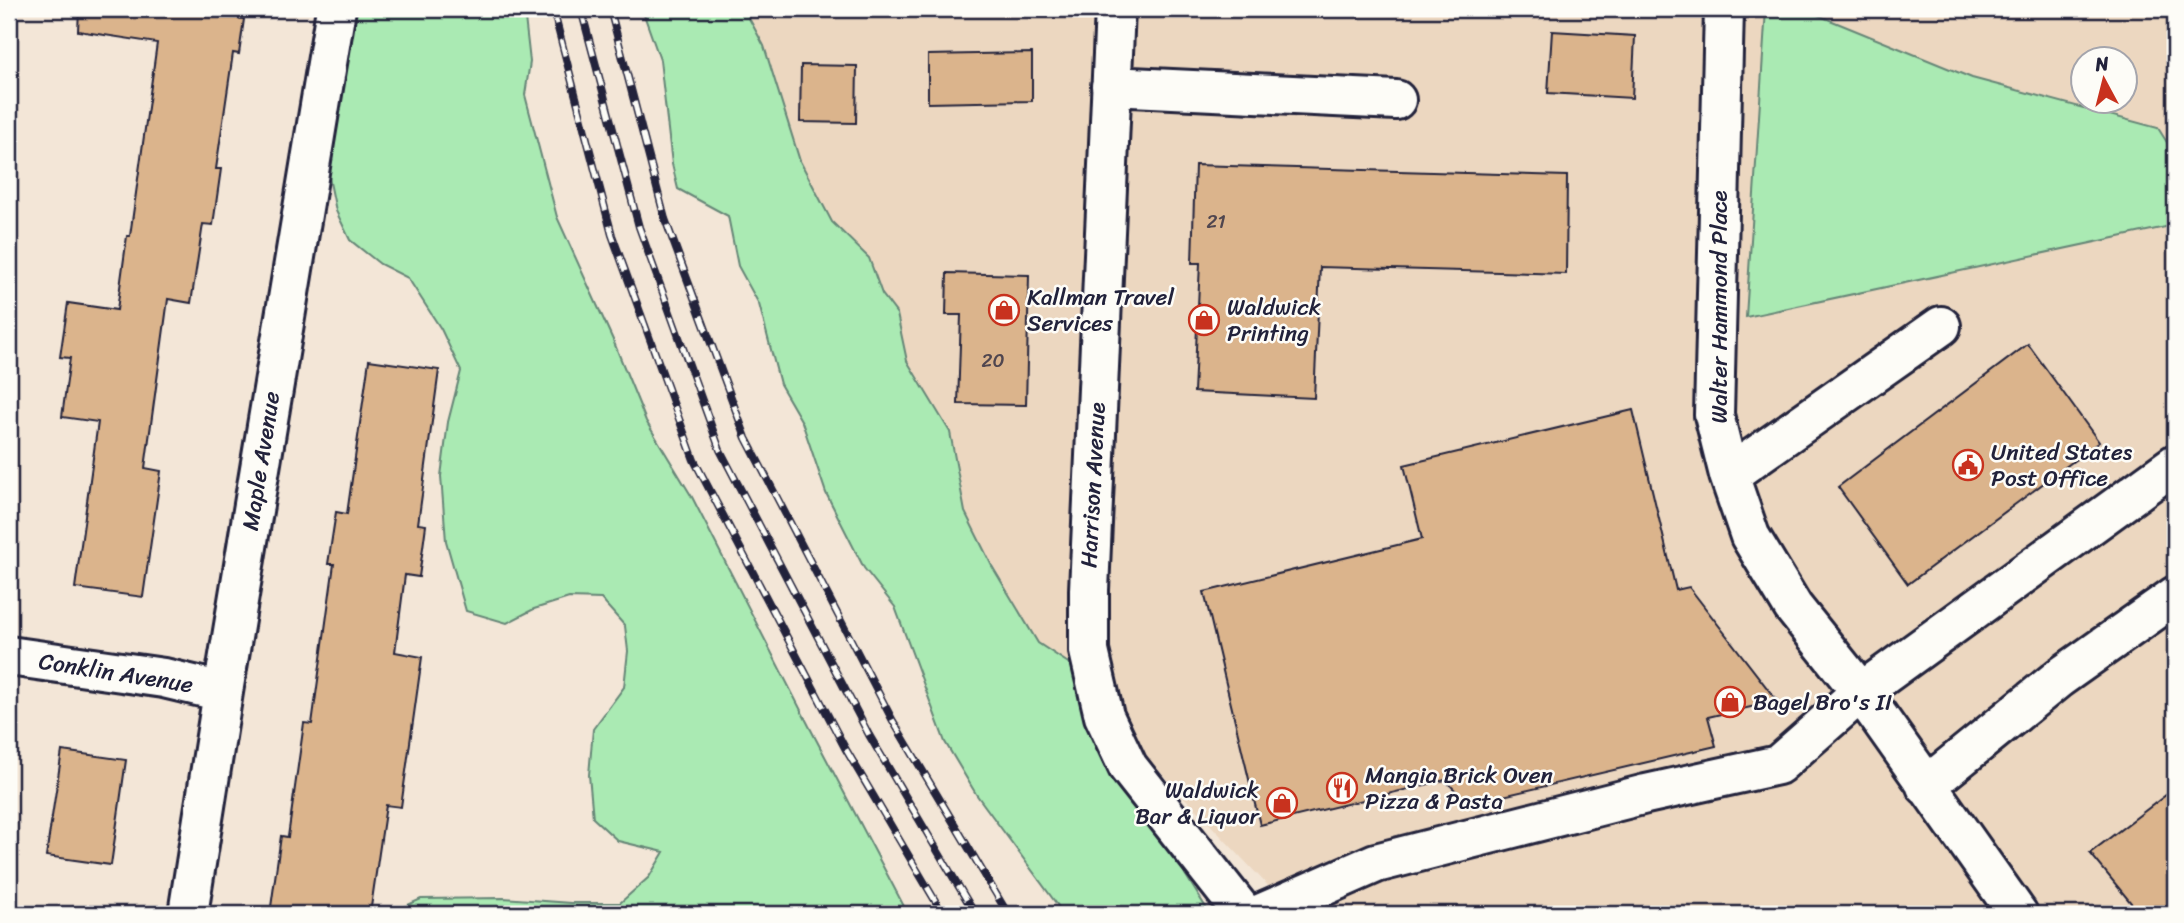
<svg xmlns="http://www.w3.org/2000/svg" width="2184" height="923" font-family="Sriracha,sans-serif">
  <rect width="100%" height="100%" fill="#f3e6d7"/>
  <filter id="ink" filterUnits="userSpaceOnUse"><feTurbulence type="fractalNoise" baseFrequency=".0143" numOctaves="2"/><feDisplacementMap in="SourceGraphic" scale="14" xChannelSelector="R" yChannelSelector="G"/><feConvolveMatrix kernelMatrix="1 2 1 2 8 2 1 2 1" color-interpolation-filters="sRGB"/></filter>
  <g filter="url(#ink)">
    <path fill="#ecd7c0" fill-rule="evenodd" d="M1037 9H2175V914H1295L1038 643 787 208 725 20ZM2082 60H2124V102H2082Z"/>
    <path fill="#aaeab3" stroke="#668677" stroke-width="2" d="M350 9H524L530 62 525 95 557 217 613 340 646 421 692 497 809 726 908 914H397L401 908 421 899 503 898 571 903H620L649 877 664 852 618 841 593 818 589 775 593 729 624 687 628 651 625 626 601 599 569 598 534 609 507 623 466 611 446 541 441 476 448 422 461 371 441 329 408 278 380 264 350 240 336 211 326 163Z
      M642 9H744L764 46 800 161 832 222 869 258 882 294 897 314 907 361 950 432 965 512 992 566 1038 643 1079 670 1118 703 1132 729 1148 769 1185 874 1210 914H1064L976 794 945 742 895 607 864 568 826 493 802 422 780 384 759 304 738 266 728 216 678 189 672 164 660 60Z
      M1766 9H1803L1972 78 2158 128 2175 155V225L1746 317Z"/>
    <path fill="#dbb48c" stroke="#22223b" stroke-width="2" d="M79 9H169L244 19 239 54 233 53 216 169H221L213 225 203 224 191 303 168 299 145 468 161 471 143 597 75 588 98 422 62 417 70 358 60 357 68 303 117 310 127 236H130L157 43 78 31Z
      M1552 31 1635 36 1632 98 1548 93Z
      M1032 53V101L928 103V55Z
      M801 65 857 66 856 123 800 122Z
      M1195 165 1567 176 1566 274 1320 267 1314 398 1194 392 1200 263H1192Z
      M947 273 1029 275 1026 405 958 404 961 315H946Z
      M2028 344 2099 442 1908 584 1838 487Z
      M369 360 439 370 418 524 426 525 419 577 405 575 395 652 422 657 401 807 386 805 370 914H321L271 907 281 836 288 837 304 723 312 724 334 564H328L336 512 347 514Z
      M1633 410 1676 590 1689 587 1777 701 1708 717 1716 746 1469 804 1445 780 1260 825 1204 592 1422 539 1404 465Z
      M62 751 126 760 111 865 46 856Z
      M2175 788V914H2140L2090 853Z"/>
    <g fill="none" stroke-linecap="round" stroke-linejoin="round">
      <g stroke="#22223b" stroke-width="44">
        <path id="minor" d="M1115 9 1089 590V651L1104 716 1128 767 1244 914
          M1724 9 1714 415 1729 475 1750 536 1793 607 1861 692 2018 914
          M1111 86 1396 100
          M1729 475 1941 326
          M9 656 164 678 223 692
          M1926 786 2059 678 2175 596
          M188 914 223 692 336 9
          M1260 914 1376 863 1646 794 1778 765 1861 692 2175 464"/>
      </g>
      <use href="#minor" stroke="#fdfcf7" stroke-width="38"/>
      <g stroke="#22223b" stroke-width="8">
        <path id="rail" d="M553 9 612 235 694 460 845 748 943 914
          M581 9 639 227 720 450 869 735 975 914
          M610 9 665 219 746 438 893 721 1008 914"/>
      </g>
      <use href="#rail" stroke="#fdfcf7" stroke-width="5" stroke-dasharray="16" stroke-linecap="butt"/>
    </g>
  </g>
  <defs>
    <g id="shop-ring" transform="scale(1.575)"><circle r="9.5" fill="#fdfcf7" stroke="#c8321e" stroke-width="1.5"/><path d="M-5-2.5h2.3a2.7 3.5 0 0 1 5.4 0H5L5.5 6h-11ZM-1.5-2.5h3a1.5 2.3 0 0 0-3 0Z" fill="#c8321e"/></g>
    <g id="civic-ring" transform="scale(1.575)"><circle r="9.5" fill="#fdfcf7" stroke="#c8321e" stroke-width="1.5"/><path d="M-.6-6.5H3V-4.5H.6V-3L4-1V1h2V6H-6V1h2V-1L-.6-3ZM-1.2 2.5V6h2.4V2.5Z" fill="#c8321e"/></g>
    <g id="restaurant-ring" transform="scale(1.575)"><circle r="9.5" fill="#fdfcf7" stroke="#c8321e" stroke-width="1.5"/><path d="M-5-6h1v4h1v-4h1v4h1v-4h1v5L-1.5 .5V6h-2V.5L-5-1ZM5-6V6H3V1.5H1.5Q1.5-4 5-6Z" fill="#c8321e"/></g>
  </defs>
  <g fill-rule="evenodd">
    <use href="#shop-ring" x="1004" y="310"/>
    <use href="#shop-ring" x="1204" y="320"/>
    <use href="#civic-ring" x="1968" y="465"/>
    <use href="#shop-ring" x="1730" y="702"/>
    <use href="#restaurant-ring" x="1342" y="788"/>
    <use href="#shop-ring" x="1282" y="803"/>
  </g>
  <g text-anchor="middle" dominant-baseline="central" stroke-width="5" stroke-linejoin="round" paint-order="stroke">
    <g font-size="19" fill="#50464f">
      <text x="1216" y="221">21</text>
      <text x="993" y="360">20</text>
    </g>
    <g font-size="23" fill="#22223b" stroke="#fdfcf7" text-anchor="start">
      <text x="1027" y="297">Kallman Travel<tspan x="1027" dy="26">Services</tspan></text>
      <text x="1227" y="307">Waldwick<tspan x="1227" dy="26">Printing</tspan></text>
      <text x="1991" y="452">United States<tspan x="1991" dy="26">Post Office</tspan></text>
      <text x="1753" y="702">Bagel Bro's II</text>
      <text x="1365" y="775">Mangia Brick Oven<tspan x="1365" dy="26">Pizza &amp; Pasta</tspan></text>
      <text x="1259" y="790" text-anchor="end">Waldwick<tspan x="1259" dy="26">Bar &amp; Liquor</tspan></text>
    </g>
    <g font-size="23" fill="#22223b" stroke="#fdfcf7">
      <text transform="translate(1719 307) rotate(-90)">Walter Hammond Place</text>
      <text transform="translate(261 461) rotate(-81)">Maple Avenue</text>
      <text transform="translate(1093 485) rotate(-87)">Harrison Avenue</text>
      <text transform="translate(116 673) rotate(9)">Conklin Avenue</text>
    </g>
  </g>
  <rect width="2184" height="923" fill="none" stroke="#fdfcf7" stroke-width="35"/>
  <rect x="18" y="18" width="2149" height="888" fill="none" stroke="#22223b" stroke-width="2.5" filter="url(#ink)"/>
  <g transform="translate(2104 80) rotate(353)"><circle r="33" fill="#fdfcf7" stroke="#a5a5ac" stroke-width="2"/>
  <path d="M0-5L12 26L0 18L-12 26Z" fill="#c8321e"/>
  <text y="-10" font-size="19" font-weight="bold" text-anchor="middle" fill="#22223b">N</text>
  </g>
</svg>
